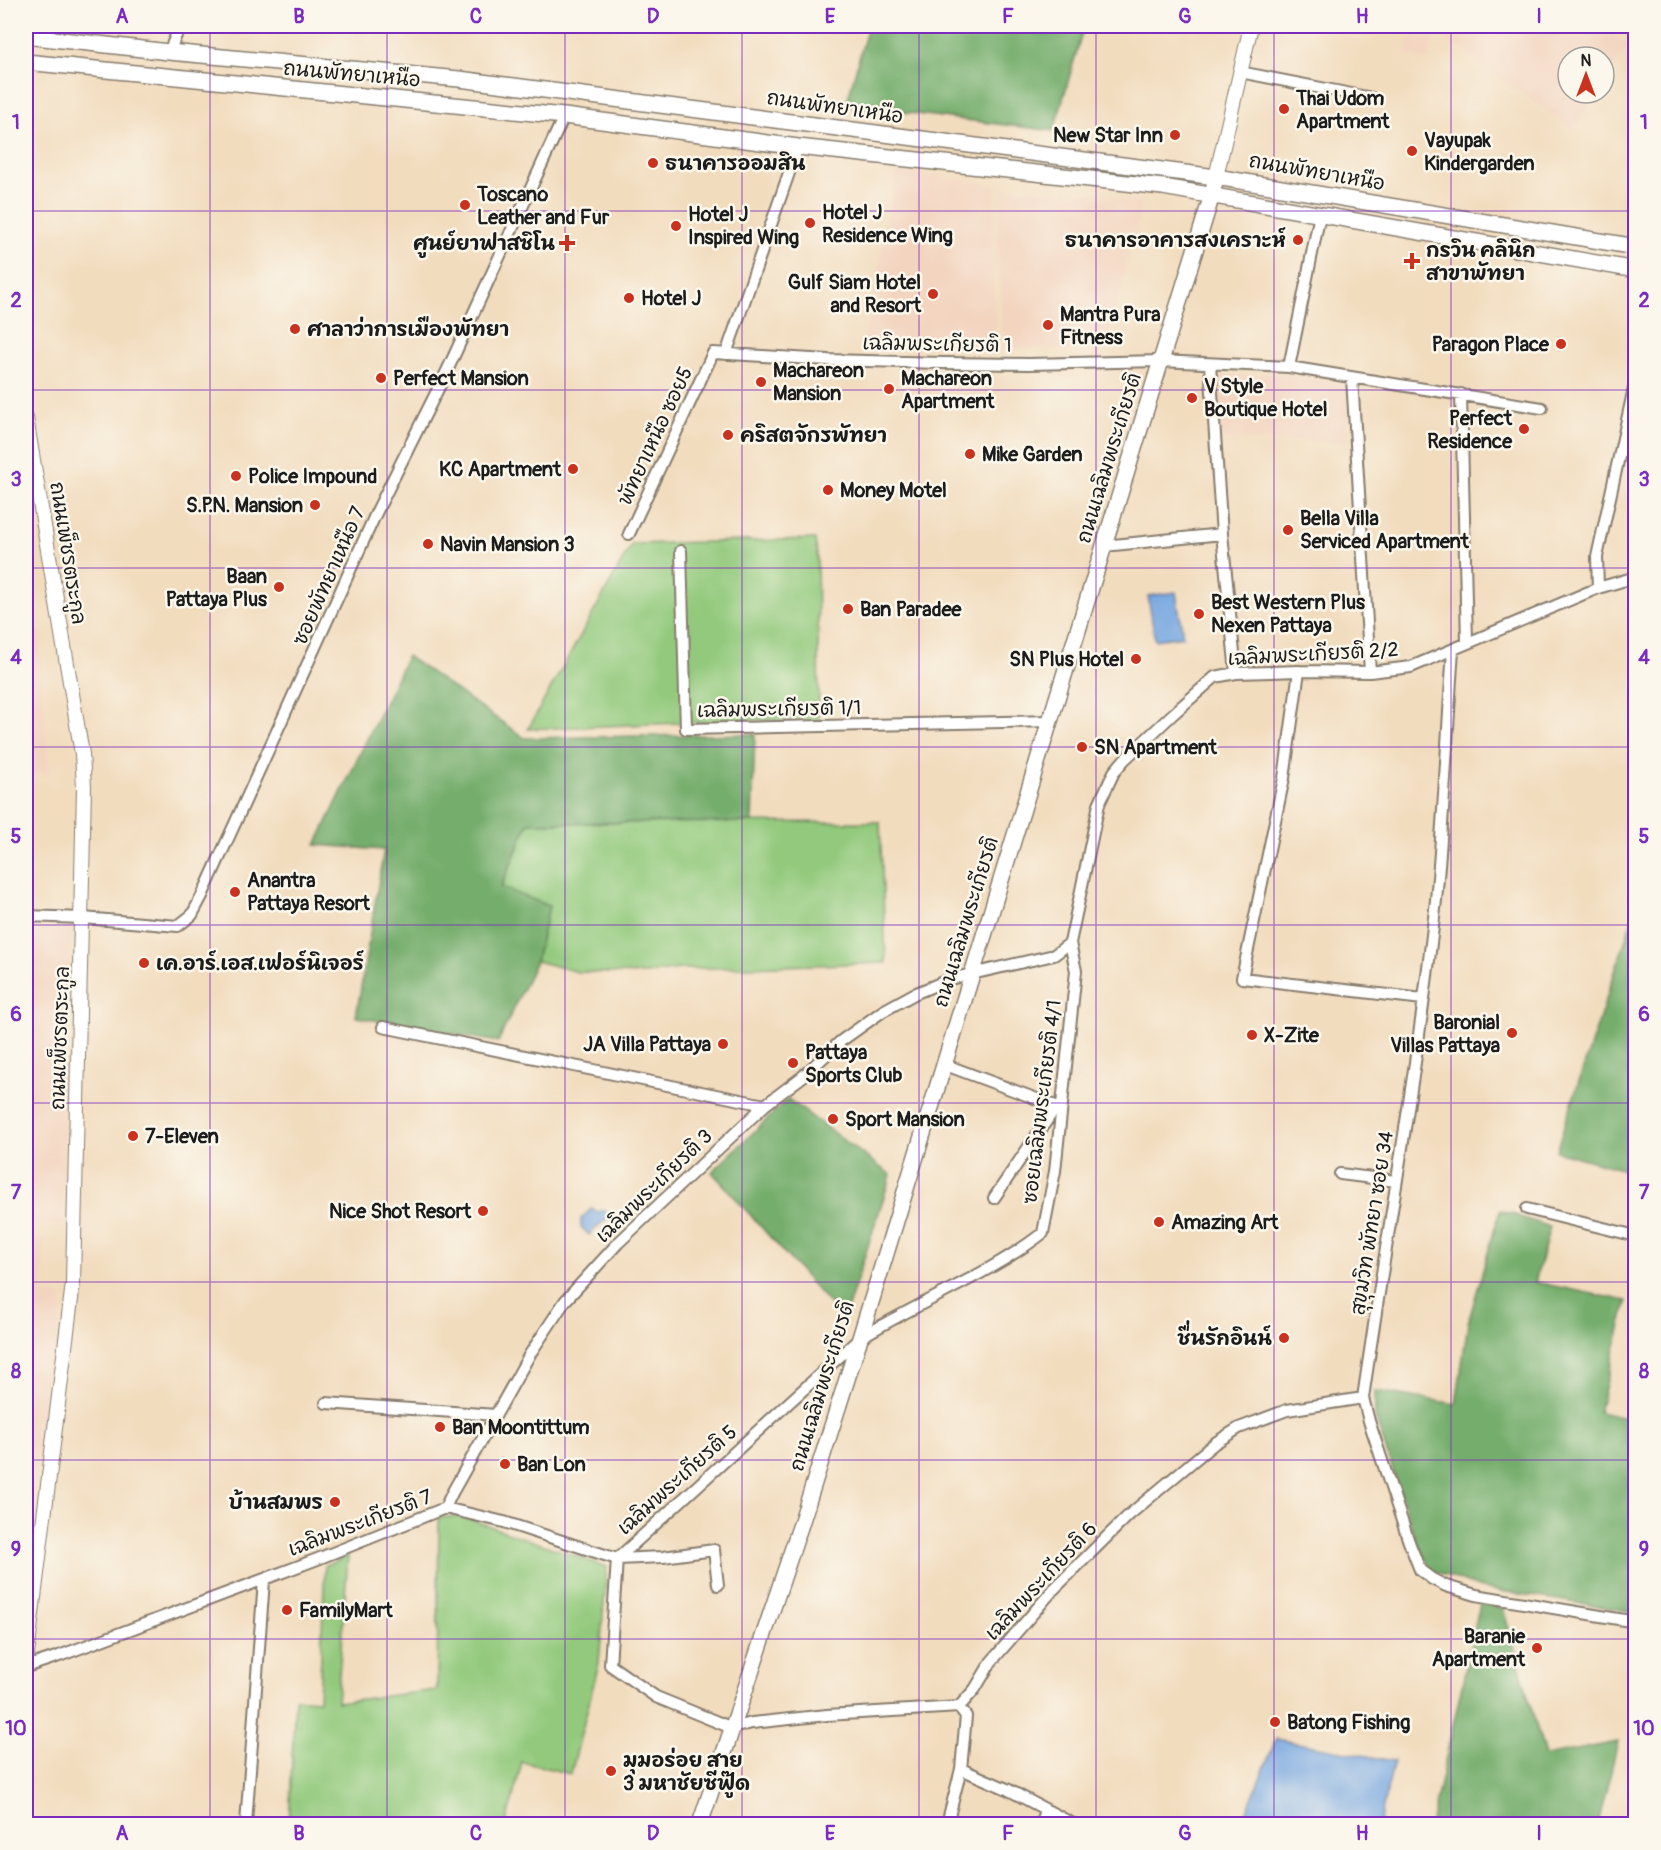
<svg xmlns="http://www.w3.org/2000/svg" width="1661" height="1850" font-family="Pangolin,'Playpen Sans Thai',sans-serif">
  <rect width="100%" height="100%" fill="#fbf7ec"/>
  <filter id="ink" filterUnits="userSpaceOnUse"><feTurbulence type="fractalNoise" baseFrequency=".0167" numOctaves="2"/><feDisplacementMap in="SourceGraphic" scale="12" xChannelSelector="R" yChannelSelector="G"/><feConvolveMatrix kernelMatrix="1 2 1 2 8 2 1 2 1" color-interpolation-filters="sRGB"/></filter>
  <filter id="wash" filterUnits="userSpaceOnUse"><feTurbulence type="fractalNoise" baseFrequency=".008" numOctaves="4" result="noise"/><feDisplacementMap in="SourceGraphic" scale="24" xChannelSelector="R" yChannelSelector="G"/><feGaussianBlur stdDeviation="1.35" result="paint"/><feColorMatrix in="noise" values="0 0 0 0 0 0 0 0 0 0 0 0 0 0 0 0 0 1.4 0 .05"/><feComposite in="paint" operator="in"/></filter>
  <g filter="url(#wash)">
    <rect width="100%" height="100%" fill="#f2dcbe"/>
    <path fill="#f3d4bf" d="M1413 26H1600L1628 45 1604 83V57H1568V93H1597L1573 131 1436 31 1428 60 1405 55Z
      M897 171 997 185 991 241 996 347 863 346Z
      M1003 188 1081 193 1143 202 1105 350 1004 348 997 240Z
      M1214 375H1297L1346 385 1348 442 1219 440Z
      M26 633H38L39 635 49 775 26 774Z
      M26 925 72 927 62 1225 26 1223Z
      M26 1238 45 1239 41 1292 62 1296 59 1339 38 1471 26 1470Z"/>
    <path fill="#92c97c" stroke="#57724c" stroke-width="1.5" d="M815 539 817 553 819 721 756 720 528 729 632 544Z
      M880 822 886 963 679 969 646 974 578 972 536 961 549 906 501 888 528 823Z
      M439 1517H464L607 1567 599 1663 571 1774 522 1762 506 1824H289L295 1698 319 1700 325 1565 348 1556 337 1702 437 1690Z"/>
    <path fill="#75ad6c" stroke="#486444" stroke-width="1.5" d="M868 26H1084L1054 131 846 105Z
      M407 656 525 738 755 734 752 822 528 823 501 887 549 906 536 961 498 1042 356 1017 384 850 316 845Z
      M1635 911V1173L1556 1151Z
      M788 1099 891 1175 844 1320 712 1172Z
      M1500 1210 1550 1227 1535 1282 1627 1301 1599 1412 1635 1420V1612L1481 1588 1431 1570 1416 1540 1375 1417V1391L1456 1404 1468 1323Z
      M1480 1604 1503 1608 1545 1756 1618 1742 1598 1824H1431Z"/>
    <path fill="#76a6e0" stroke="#49617e" stroke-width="1.5" d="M1176 592 1183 636 1155 640 1148 596Z
      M592 1208 597 1212 604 1210 608 1213V1217L589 1235 581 1227V1219Z
      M1276 1739 1394 1761 1379 1824H1249L1244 1818Z"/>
  </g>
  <g filter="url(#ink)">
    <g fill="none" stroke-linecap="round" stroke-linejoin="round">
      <g stroke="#877c6d" stroke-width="14">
        <path id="minor" d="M169 52 180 26
          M1240 72 1372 98
          M726 354 798 147
          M1210 364 1222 534 1236 673
          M1289 367 1320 214
          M1352 378 1370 672
          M1461 394 1467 642
          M629 534 713 353 828 360 942 363 1029 364 1160 361 1289 367 1542 408
          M1104 546 1222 534
          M681 551 686 729 1051 721
          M1598 588 1597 557 1636 379
          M1453 650C1447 733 1444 817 1436 900 1418 1067 1387 1232 1363 1398L1369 1421 1409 1542 1420 1570 1432 1579 1446 1586 1476 1595 1636 1622
          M1299 671 1284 778 1242 978 1423 999
          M26 916 83 918 178 926 192 915 202 896 377 511 447 371 564 116
          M383 1027 765 1105
          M943 1064 1061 1108
          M1340 1174 1396 1181
          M994 1198 1056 1107
          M1527 1209 1636 1236
          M326 1403 496 1415
          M445 1508 452 1493 530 1354 565 1301 618 1243 765 1105 802 1077 841 1041 883 1011 914 994 950 979 1054 955 1070 943 1099 804 1114 772 1124 760 1173 714 1215 677 1236 673 1299 671 1370 672 1411 667 1598 588 1636 577
          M718 1585 714 1550 663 1557 617 1559 860 1338C919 1302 987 1276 1043 1233L1055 1171 1076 971 1070 943
          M26 1667 59 1656 315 1560 445 1508 504 1522 617 1559 610 1665 656 1697 732 1728 752 1723 827 1715 959 1707 975 1689 991 1662 1053 1590 1129 1515 1215 1443 1239 1428 1287 1410 1363 1398
          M961 1769 1007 1789 1073 1824
          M246 1824 264 1580
          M947 1824 961 1769 966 1716 959 1707
          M1041 1824 1045 1809"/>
      </g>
      <g stroke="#877c6d" stroke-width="16">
        <path id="tertiary" d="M1216 177 1251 26
          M26 418 82 754 84 787 73 1283 26 1662"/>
      </g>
      <g stroke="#877c6d" stroke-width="18">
        <path id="secondary" d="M26 36 169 52 459 79 1216 177 1636 247
          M26 62 564 116 798 147 1163 187 1636 270
          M700 1824 800 1527 860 1338 1212 195 1216 177"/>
      </g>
      <use href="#minor" stroke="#fff" stroke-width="10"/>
      <use href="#tertiary" stroke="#fff" stroke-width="14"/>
      <use href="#secondary" stroke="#fff" stroke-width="15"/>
    </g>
  </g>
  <path fill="none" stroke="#7b2cbf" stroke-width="1.5" stroke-opacity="0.55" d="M210 26V1824M387 26V1824M565 26V1824M742 26V1824M919 26V1824M1096 26V1824M1274 26V1824M1451 26V1824M26 211H1636M26 390H1636M26 568H1636M26 747H1636M26 925H1636M26 1103H1636M26 1282H1636M26 1460H1636M26 1639H1636"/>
  <g fill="#c8321e" stroke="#fbf7ec" stroke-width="2">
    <circle cx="1284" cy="109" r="6"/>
    <circle cx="1175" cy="135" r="6"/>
    <circle cx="1412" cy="151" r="6"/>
    <circle cx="653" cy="163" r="6"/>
    <circle cx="465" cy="205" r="6"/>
    <circle cx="810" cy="223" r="6"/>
    <circle cx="676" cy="226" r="6"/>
    <circle cx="1298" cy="240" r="6"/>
    <path d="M564 234h6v6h6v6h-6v6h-6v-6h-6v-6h6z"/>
    <path d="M1409 252h6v6h6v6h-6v6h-6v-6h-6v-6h6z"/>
    <circle cx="933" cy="294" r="6"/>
    <circle cx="629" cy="298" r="6"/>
    <circle cx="1048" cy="325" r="6"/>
    <circle cx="295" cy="329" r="6"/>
    <circle cx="1561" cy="344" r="6"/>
    <circle cx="381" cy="378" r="6"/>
    <circle cx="761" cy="382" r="6"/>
    <circle cx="889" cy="389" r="6"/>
    <circle cx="1192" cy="398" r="6"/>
    <circle cx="1524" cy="429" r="6"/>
    <circle cx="728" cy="435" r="6"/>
    <circle cx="970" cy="454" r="6"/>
    <circle cx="573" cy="469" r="6"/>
    <circle cx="236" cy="476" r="6"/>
    <circle cx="828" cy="490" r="6"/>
    <circle cx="315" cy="505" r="6"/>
    <circle cx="1288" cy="530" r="6"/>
    <circle cx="428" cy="544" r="6"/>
    <circle cx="279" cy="587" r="6"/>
    <circle cx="848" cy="609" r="6"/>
    <circle cx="1199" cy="614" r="6"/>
    <circle cx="1136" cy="659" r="6"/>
    <circle cx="1082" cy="747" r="6"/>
    <circle cx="235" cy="892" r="6"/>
    <circle cx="144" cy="963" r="6"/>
    <circle cx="1512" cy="1033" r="6"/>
    <circle cx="1252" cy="1035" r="6"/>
    <circle cx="723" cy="1044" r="6"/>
    <circle cx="793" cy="1063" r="6"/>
    <circle cx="833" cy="1119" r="6"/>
    <circle cx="133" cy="1136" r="6"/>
    <circle cx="483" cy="1211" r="6"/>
    <circle cx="1159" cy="1222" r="6"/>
    <circle cx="1284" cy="1338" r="6"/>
    <circle cx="440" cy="1427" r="6"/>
    <circle cx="505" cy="1464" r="6"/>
    <circle cx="335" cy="1502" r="6"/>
    <circle cx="287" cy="1610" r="6"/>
    <circle cx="1537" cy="1648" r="6"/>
    <circle cx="1275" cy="1722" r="6"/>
    <circle cx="611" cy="1771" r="6"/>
  </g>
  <g text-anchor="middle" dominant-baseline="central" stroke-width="5" stroke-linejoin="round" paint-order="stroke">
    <g font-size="20" fill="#1c1c1c" stroke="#fbf7ec">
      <text transform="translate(352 74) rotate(5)">ถนนพัทยาเหนือ</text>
      <text transform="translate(835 107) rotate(8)">ถนนพัทยาเหนือ</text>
      <text transform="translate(1317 172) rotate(10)">ถนนพัทยาเหนือ</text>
      <text transform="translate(937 344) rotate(1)">เฉลิมพระเกียรติ 1</text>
      <text transform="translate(655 436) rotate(-65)">พัทยาเหนือ ซอย5</text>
      <text transform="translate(1109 458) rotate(-73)">ถนนเฉลิมพระเกียรติ</text>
      <text transform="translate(68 553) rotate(81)">ถนนเพ็ชรตระกูล</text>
      <text transform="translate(329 576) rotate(-66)">ซอยพัทยาเหนือ 7</text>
      <text transform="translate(1313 654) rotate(-3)">เฉลิมพระเกียรติ 2/2</text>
      <text transform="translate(779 709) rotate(-1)">เฉลิมพระเกียรติ 1/1</text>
      <text transform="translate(966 922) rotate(-73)">ถนนเฉลิมพระเกียรติ</text>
      <text transform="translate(60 1038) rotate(-88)">ถนนเพ็ชรตระกูล</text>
      <text transform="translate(1042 1102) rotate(-83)">ซอยเฉลิมพระเกียรติ 4/1</text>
      <text transform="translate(654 1186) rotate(-44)">เฉลิมพระเกียรติ 3</text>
      <text transform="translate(1372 1223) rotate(-81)">สุขุมวิท พัทยา ซอย 34</text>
      <text transform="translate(822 1386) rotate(-73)">ถนนเฉลิมพระเกียรติ</text>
      <text transform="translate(677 1480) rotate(-42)">เฉลิมพระเกียรติ 5</text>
      <text transform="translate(360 1523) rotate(-21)">เฉลิมพระเกียรติ 7</text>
      <text transform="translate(1041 1581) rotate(-47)">เฉลิมพระเกียรติ 6</text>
    </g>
    <g font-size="20" font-weight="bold" fill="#1c1c1c" stroke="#fbf7ec" text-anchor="start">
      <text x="1296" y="98">Thai Udom<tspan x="1296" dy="23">Apartment</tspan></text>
      <text x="1163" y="135" text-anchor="end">New Star Inn</text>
      <text x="1424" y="140">Vayupak<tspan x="1424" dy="23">Kindergarden</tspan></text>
      <text x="665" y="163">ธนาคารออมสิน</text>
      <text x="477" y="194">Toscano<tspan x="477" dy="23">Leather and Fur</tspan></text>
      <text x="822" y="212">Hotel J<tspan x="822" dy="23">Residence Wing</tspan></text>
      <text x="688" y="214">Hotel J<tspan x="688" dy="23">Inspired Wing</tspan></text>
      <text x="1286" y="240" text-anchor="end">ธนาคารอาคารสงเคราะห์</text>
      <text x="555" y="243" text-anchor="end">ศูนย์ยาฟาสซิโน</text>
      <text x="1426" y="250">กรวิน คลินิก<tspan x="1426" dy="23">สาขาพัทยา</tspan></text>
      <text x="921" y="282" text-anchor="end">Gulf Siam Hotel<tspan x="921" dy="23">and Resort</tspan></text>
      <text x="641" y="298">Hotel J</text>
      <text x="1060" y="314">Mantra Pura<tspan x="1060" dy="23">Fitness</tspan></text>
      <text x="307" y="329">ศาลาว่าการเมืองพัทยา</text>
      <text x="1549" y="344" text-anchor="end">Paragon Place</text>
      <text x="773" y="370">Machareon<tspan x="773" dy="23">Mansion</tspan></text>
      <text x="393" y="378">Perfect Mansion</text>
      <text x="901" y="378">Machareon<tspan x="901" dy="23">Apartment</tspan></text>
      <text x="1204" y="386">V Style<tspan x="1204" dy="23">Boutique Hotel</tspan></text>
      <text x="1512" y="418" text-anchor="end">Perfect<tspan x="1512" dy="23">Residence</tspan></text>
      <text x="740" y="435">คริสตจักรพัทยา</text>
      <text x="982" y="454">Mike Garden</text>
      <text x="561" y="469" text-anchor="end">KC Apartment</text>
      <text x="248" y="476">Police Impound</text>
      <text x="840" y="490">Money Motel</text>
      <text x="303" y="505" text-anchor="end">S.P.N. Mansion</text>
      <text x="1300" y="518">Bella Villa<tspan x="1300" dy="23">Serviced Apartment</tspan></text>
      <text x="440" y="544">Navin Mansion 3</text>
      <text x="267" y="576" text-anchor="end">Baan<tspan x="267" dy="23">Pattaya Plus</tspan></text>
      <text x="1211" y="602">Best Western Plus<tspan x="1211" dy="23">Nexen Pattaya</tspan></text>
      <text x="860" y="609">Ban Paradee</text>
      <text x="1124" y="659" text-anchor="end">SN Plus Hotel</text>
      <text x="1094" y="747">SN Apartment</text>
      <text x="247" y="880">Anantra<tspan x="247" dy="23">Pattaya Resort</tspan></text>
      <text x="156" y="963">เค.อาร์.เอส.เฟอร์นิเจอร์</text>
      <text x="1500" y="1022" text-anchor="end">Baronial<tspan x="1500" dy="23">Villas Pattaya</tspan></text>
      <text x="1264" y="1035">X-Zite</text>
      <text x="711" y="1044" text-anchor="end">JA Villa Pattaya</text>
      <text x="805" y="1052">Pattaya<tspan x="805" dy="23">Sports Club</tspan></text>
      <text x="845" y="1119">Sport Mansion</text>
      <text x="145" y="1136">7-Eleven</text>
      <text x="471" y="1211" text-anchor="end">Nice Shot Resort</text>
      <text x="1171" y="1222">Amazing Art</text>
      <text x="1272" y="1338" text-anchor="end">ชื่นรักอินน์</text>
      <text x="452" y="1427">Ban Moontittum</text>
      <text x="517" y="1464">Ban Lon</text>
      <text x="323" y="1502" text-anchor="end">บ้านสมพร</text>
      <text x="299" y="1610">FamilyMart</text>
      <text x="1525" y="1636" text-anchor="end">Baranie<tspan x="1525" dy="23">Apartment</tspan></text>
      <text x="1287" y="1722">Batong Fishing</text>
      <text x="623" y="1760">มุมอร่อย สาย<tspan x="623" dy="23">3 มหาชัยซีฟู๊ด</tspan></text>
    </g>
  </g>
  <rect width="1661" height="1850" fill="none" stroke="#fbf7ec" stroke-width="66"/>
  <g transform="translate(1586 75)"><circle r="28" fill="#fbf7ec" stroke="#a29f99" stroke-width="1.5"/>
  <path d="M0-4.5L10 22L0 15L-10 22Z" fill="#c8321e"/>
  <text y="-9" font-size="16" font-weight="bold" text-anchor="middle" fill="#1c1c1c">N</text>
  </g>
  <rect x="33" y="33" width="1595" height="1784" fill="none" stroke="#7b2cbf" stroke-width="2"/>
  <g font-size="20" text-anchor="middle" font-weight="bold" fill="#7b2cbf">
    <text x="122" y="23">A</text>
    <text x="299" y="23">B</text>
    <text x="476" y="23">C</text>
    <text x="653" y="23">D</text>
    <text x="830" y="23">E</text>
    <text x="1008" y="23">F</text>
    <text x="1185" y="23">G</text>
    <text x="1362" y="23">H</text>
    <text x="1539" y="23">I</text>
    <text x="16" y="129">1</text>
    <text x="1644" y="129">1</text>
    <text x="16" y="307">2</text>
    <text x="1644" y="307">2</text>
    <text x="16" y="486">3</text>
    <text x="1644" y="486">3</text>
    <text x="16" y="664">4</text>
    <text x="1644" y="664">4</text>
    <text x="16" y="843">5</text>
    <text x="1644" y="843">5</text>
    <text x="16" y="1021">6</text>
    <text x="1644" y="1021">6</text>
    <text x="16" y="1199">7</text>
    <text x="1644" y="1199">7</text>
    <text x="16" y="1378">8</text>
    <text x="1644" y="1378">8</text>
    <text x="16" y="1556">9</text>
    <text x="1644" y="1556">9</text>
    <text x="16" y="1735">10</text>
    <text x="1644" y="1735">10</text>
    <text x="122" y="1840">A</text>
    <text x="299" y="1840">B</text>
    <text x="476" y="1840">C</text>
    <text x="653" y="1840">D</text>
    <text x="830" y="1840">E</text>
    <text x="1008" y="1840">F</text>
    <text x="1185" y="1840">G</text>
    <text x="1362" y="1840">H</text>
    <text x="1539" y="1840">I</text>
  </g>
</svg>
